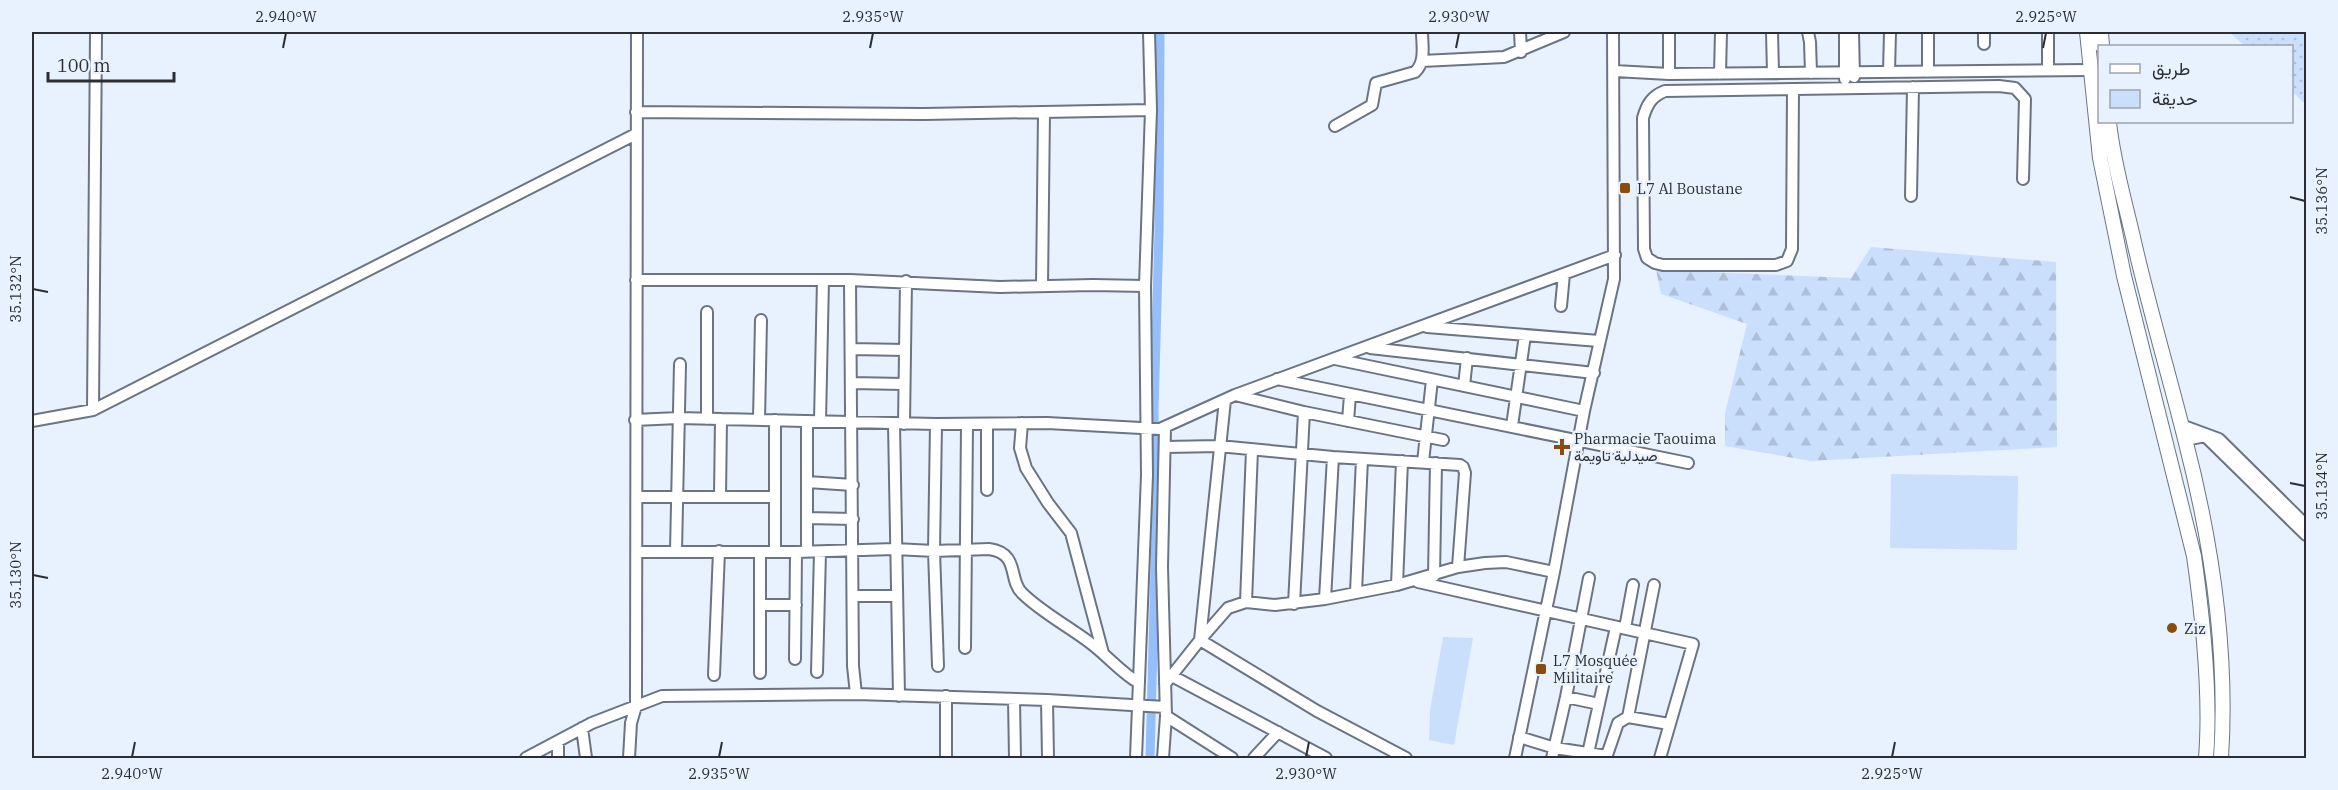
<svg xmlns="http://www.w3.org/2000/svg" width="2338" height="790" font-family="'IBM Plex Serif',Vazirmatn,serif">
  <defs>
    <pattern id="grass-dots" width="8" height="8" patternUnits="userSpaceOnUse" patternTransform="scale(1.5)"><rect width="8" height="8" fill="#cadffc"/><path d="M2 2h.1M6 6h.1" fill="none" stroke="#aec0d9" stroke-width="1.8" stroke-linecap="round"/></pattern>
    <pattern id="forest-firs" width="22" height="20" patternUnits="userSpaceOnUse" patternTransform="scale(1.5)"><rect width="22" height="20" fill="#cadffc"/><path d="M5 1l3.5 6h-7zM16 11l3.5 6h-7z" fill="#aec0d9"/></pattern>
  </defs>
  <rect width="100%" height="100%" fill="#e8f2ff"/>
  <path fill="url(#grass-dots)" d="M2229 32H2306V105L2292 91V46H2245Z"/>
  <path fill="url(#forest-firs)" d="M1871 247 2056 262 2057 447 1811 461 1725 446V413L1747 324 1661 294 1656 270 1851 278Z"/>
  <path fill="#cadffc" d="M1891 474 2018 476 2017 550 1890 548Z
    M1443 637 1473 638 1454 745 1429 740 1430 710Z"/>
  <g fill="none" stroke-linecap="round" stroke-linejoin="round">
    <path stroke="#94bffa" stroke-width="9" d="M1150 758 1156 533 1154 410 1159 231 1160 32"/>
    <g stroke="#6a7483" stroke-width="14">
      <path id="minor" d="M1520 32 1521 52
        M1772 32 1773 73
        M1808 32 1810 42 1811 73
        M1845 32V79
        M1853 32 1854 77
        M1928 32V72
        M1984 32V44
        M2048 32V70
        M1422 61 1504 57 1564 32
        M1615 71 1669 74 2090 70
        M1889 72 1890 32
        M1669 74V32
        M1720 74 1721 32
        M1793 89 1792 249 1787 261 1776 265H1663L1655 263 1647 258 1644 249 1643 118C1647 104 1652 96 1665 91L1999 86 2015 88 2025 99 2023 179
        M636 112 924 114 1151 110
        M1335 126 1372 105 1376 83 1415 72C1426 62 1422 45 1422 32
        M1911 196 1913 87
        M636 280H850L1000 287 1093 285 1145 286
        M850 280 853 666 856 694
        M1042 286 1044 112
        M1561 306 1564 274
        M1427 327 1599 341
        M1370 348 1594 373
        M852 349 905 350
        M1335 359 1584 411
        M1277 379 1688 463
        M852 383 904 384
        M1464 386 1467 358
        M1235 395 1304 412 1443 440
        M93 410 96 32
        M707 419V312
        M635 420 678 418 936 424 1047 423 1160 429 1235 395 1615 255
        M759 420 761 320
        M32 421 93 410 636 134
        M820 421 823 280
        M1348 421 1350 395
        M1022 423 1020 448 1026 468 1048 503 1071 533 1103 653
        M894 424 899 696
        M904 424 906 281
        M987 424V490
        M2181 425 2219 439 2306 525
        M1512 426 1525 335
        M2186 440 2205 436 2306 535
        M1166 447 1219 446 1333 457 1460 465 1463 467 1465 473 1458 567
        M1423 462 1432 380
        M807 482 853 485
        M637 497H774
        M720 497 721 419
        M807 518 853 519
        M676 551 680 364
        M807 551V421
        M637 552H796L895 549 934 551 936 424
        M775 552V420
        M1434 576 1436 463
        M1418 582 1693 644 1660 758
        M1397 585 1402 461
        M1356 592 1362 459
        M853 596H896
        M1325 599 1333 457
        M1246 602 1252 450
        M1294 604 1304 412
        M760 605H796
        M1625 628 1633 585
        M965 648 967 424
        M795 659 796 552
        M938 666 934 551 989 549C1020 553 1008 580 1022 593 1041 612 1068 626 1089 642 1107 655 1120 672 1139 683
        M817 672 820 552
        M760 673V552
        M714 675 719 551
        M1172 676 1326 758
        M1165 684 1200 640 1225 400
        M946 696V758
        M1566 697 1599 704
        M1014 699 1015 758
        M1047 700 1048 758
        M1166 716 1232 758
        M1628 717 1654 585
        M582 728 586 758
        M1519 737 1555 748 1607 756
        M526 758 592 723 662 696 856 694 1047 700 1165 707
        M558 758V741
        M629 758 631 723 636 706 637 32
        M1136 758 1147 475 1145 286 1151 110 1149 32
        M1163 758 1166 716 1162 567 1165 427
        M1254 758 1278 732
        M1406 758 1317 711 1200 640 1228 608 1246 602 1275 605 1325 599 1397 585 1458 567 1485 563 1506 562 1554 572
        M1515 758 1554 572 1584 411 1614 279 1613 32
        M1552 758 1566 697 1589 578
        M1587 758 1616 627
        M1606 758 1618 723 1628 717 1669 724"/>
    </g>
    <g stroke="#6a7483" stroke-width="16">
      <path id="major" d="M2087 32 2100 158 2124 276 2194 556C2203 619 2211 695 2206 758
        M2101 32 2102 46
        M2109 122C2113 163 2126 205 2135 246 2150 311 2169 375 2185 439 2212 543 2228 652 2221 758"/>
    </g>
    <use href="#minor" stroke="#fff" stroke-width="10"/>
    <use href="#major" stroke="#fff" stroke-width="14"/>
  </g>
  <path fill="none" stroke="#2a2e34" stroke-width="2" d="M283 48 286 33M870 48 873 33M1456 48 1459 33M2043 48 2046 33M2290 197 2305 201M33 289 48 292M2290 483 2305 486M33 575 48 578M132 757 135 742M719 757 722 742M1306 757 1309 742M1892 757 1895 742"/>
  <g fill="#8a4b0f" stroke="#e8f2ff" stroke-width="2">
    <rect x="1619" y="182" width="12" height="12" rx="3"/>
    <path d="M1559 438h6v6h6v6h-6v6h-6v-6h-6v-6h6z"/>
    <circle cx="2172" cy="628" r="6"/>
    <rect x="1535" y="663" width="12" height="12" rx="3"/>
  </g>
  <g text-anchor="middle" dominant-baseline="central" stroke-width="5" stroke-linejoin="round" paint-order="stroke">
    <g font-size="15" fill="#2a2e34" stroke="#e8f2ff" text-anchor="start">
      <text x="1637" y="188">L7 Al Boustane</text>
      <text x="1574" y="438">Pharmacie Taouima<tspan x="1574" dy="17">صيدلية تاويمة</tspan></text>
      <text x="2184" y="628">Ziz</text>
      <text x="1553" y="660">L7 Mosquée<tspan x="1553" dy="17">Militaire</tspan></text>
    </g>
  </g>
  <rect width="2338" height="790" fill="none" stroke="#e8f2ff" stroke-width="66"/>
  <rect x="2098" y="45" width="195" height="78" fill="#e8f2ff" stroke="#9ca4ae" stroke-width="1.5"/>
  <rect x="2110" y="64" width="30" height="9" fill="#ffffff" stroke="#9ca4ae" stroke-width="1.5"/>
  <text x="2152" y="75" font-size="18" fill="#2a2e34">طريق</text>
  <rect x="2110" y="90" width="30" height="18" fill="#cadffc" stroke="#9ca4ae" stroke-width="1.5"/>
  <text x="2152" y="105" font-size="18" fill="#2a2e34">حديقة</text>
  <path d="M48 72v9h126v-9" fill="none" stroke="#2a2e34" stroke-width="3"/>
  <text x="57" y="72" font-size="18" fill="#2a2e34" stroke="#e8f2ff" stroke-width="4.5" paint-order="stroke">100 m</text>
  <rect x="33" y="33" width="2272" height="724" fill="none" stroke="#2a2e34" stroke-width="2"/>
  <g font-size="15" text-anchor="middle" fill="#2a2e34">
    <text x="286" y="22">2.940°W</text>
    <text x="873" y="22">2.935°W</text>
    <text x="1459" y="22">2.930°W</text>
    <text x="2046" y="22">2.925°W</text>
    <text transform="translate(2322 201) rotate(-90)" y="5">35.136°N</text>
    <text transform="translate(16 289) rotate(-90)" y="5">35.132°N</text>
    <text transform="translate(2322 486) rotate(-90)" y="5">35.134°N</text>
    <text transform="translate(16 575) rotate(-90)" y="5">35.130°N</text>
    <text x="132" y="779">2.940°W</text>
    <text x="719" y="779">2.935°W</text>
    <text x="1306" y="779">2.930°W</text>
    <text x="1892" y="779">2.925°W</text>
  </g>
</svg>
